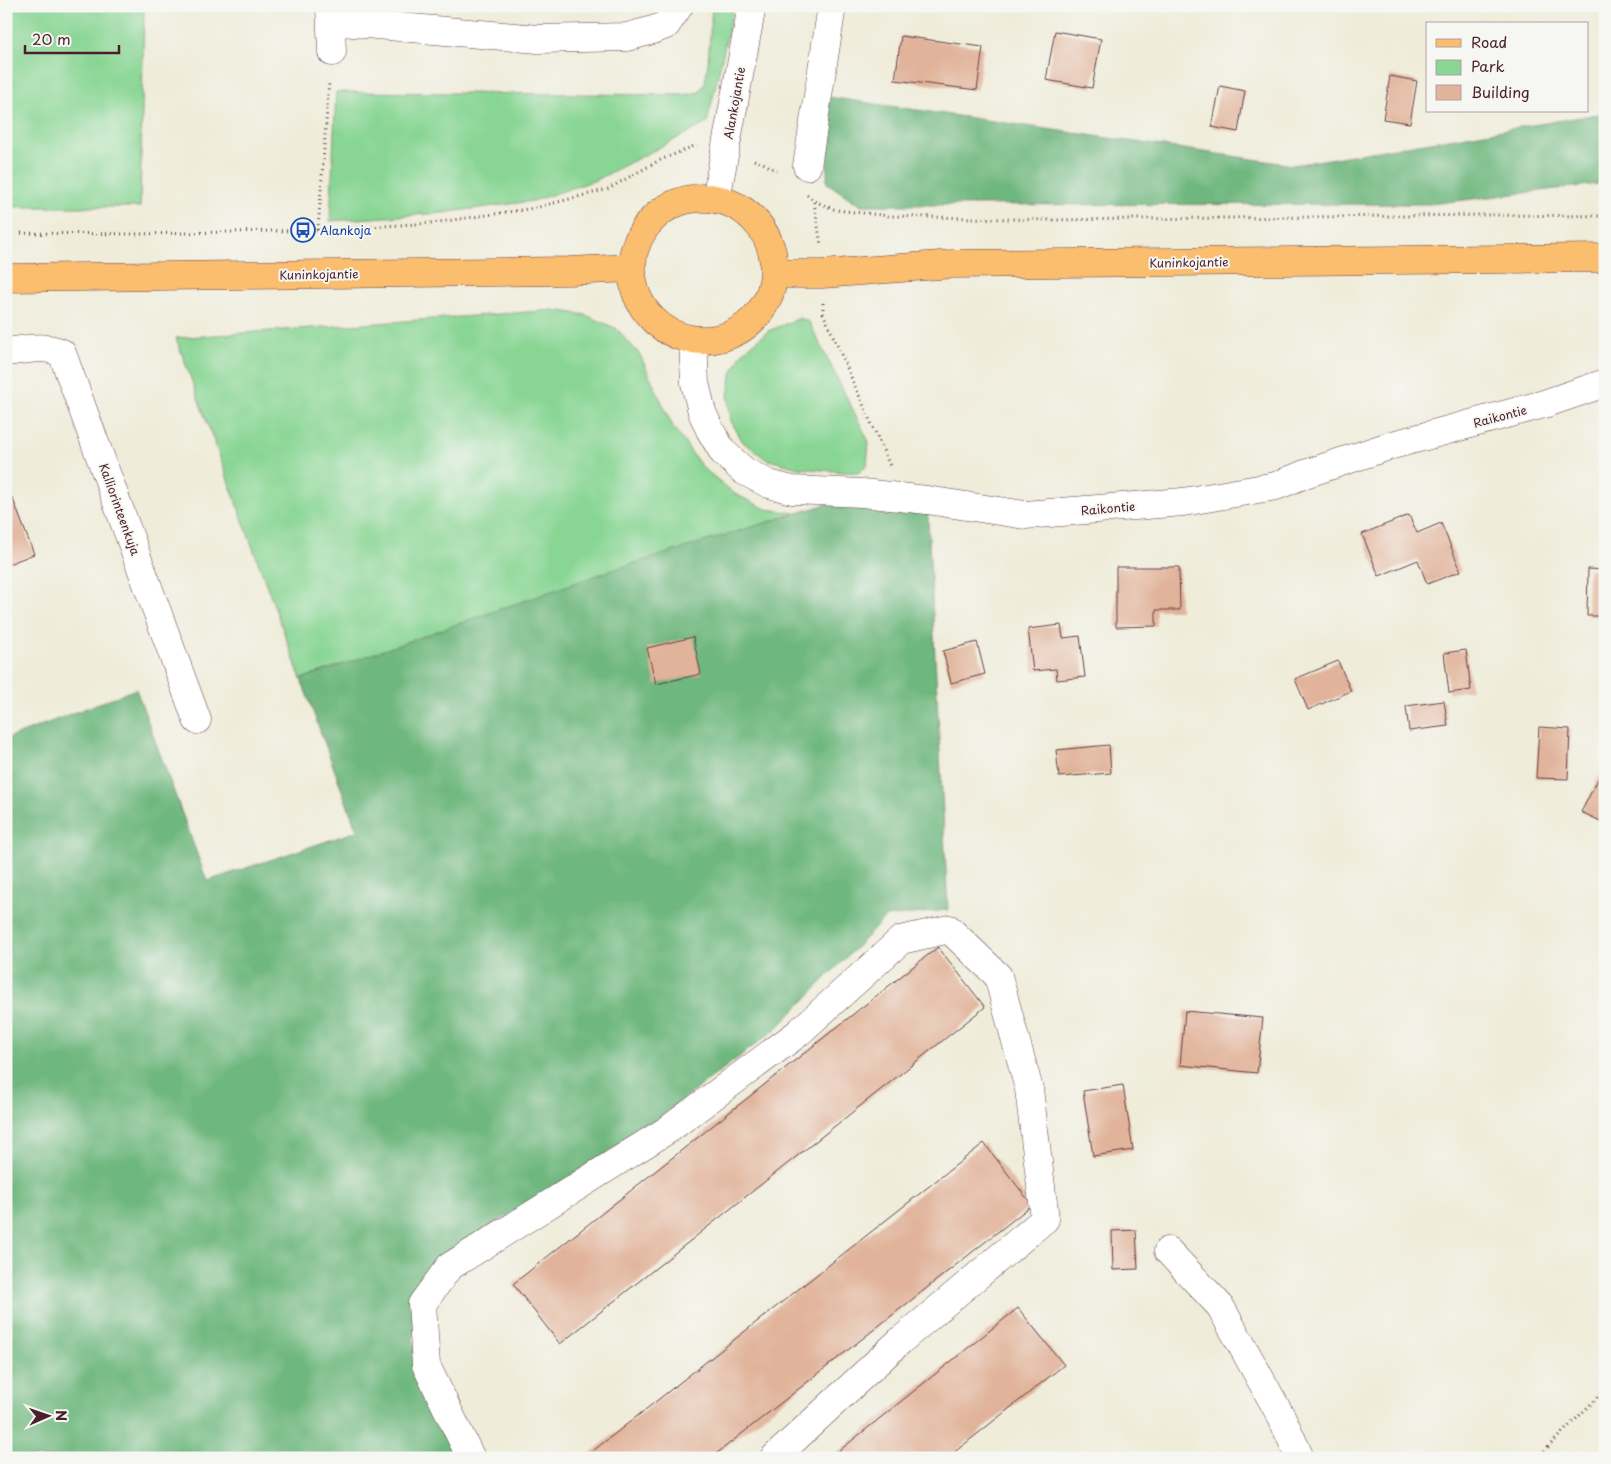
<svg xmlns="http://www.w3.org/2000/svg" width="1611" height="1464" font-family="'Playpen Sans',sans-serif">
  <rect width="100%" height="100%" fill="#f6f6f2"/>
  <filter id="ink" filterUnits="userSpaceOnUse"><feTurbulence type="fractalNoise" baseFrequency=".02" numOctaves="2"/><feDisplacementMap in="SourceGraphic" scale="10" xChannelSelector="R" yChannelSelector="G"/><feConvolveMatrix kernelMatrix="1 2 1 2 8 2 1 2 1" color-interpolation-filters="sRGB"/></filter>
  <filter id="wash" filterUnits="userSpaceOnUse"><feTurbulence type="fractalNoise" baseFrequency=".0096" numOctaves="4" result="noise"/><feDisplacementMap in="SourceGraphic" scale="20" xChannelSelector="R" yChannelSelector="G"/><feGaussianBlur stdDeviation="1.12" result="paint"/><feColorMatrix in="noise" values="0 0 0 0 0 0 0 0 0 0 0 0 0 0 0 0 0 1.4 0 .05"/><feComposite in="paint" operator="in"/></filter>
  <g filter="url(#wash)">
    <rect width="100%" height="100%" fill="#efecd9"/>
    <path fill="#89d694" stroke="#6a7a60" d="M6 6H144L140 207H6Z
      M712 6H734L707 123 596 180 533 201 441 213 330 221 336 92 684 95 699 92 705 83 708 63Z
      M554 310 586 315 617 329 640 355 673 427 702 467 735 494 766 509 795 513 301 679 176 338Z
      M800 318 809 322 869 442 867 465 858 473 798 468 766 459 743 442 731 421 728 397 731 376 741 354 768 331Z"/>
    <path fill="#6eb77e" stroke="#5c6b54" d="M828 97 1293 165 1605 113V155L1598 184 1431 204 860 205 827 183Z
      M862 493 927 500 948 910 886 917 776 1029 641 1131 447 1254 413 1338 419 1382 456 1458H6V739L136 689 207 881 357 831 301 679 606 572Z"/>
    <g id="blocks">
      <path fill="#e1b39a" d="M1055 31 1101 39 1092 88 1046 80Z
        M901 36 983 47 977 90 895 80Z
        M1390 76 1417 81 1410 123 1383 119Z
        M1220 86 1245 91 1238 132 1212 127Z
        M12 497 34 554 6 565V499Z
        M1409 515 1417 533 1441 523 1461 571 1427 584 1418 560 1379 576 1362 534Z
        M1116 567H1179L1180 610H1156V626L1116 627Z
        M1588 569 1605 570V616H1587Z
        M1061 625 1063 638 1080 636 1085 677 1057 680 1056 669 1033 671 1028 629Z
        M693 637 701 674 656 684 647 648Z
        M977 642 985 674 951 683 943 651Z
        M1466 650 1471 690 1449 693 1444 653Z
        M1338 661 1351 691 1308 710 1295 679Z
        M1444 701 1448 726 1409 731 1406 706Z
        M1539 727 1570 729 1568 779 1536 778Z
        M1109 745 1111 773 1059 777 1056 750Z
        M1605 766V823L1581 812Z
        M938 947 985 1007 560 1344 513 1284Z
        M1185 1011 1263 1018 1257 1073 1180 1065Z
        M1123 1085 1133 1150 1093 1156 1083 1091Z
        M984 1143 1032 1205 711 1458H584Z
        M1136 1230 1138 1269 1113 1270 1112 1231Z
        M1018 1308 1064 1365 947 1458H830Z"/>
    </g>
  </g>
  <g filter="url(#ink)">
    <use href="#blocks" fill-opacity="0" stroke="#633e45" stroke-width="1"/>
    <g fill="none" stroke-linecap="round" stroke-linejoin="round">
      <g stroke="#633e45" stroke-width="29">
        <path id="minor" d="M330 6 332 52
          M331 21 538 39 627 37 653 30 666 25 679 6
          M807 166 832 6
          M716 199 752 6
          M693 341 695 383 702 412 710 430 723 452 744 471 769 484 792 490 862 493 927 500 1025 515 1183 502 1276 486 1305 474 1389 446 1544 404 1605 383
          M6 352C25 350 44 344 62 353L197 720
          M1168 1251 1220 1306 1282 1418 1300 1458
          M471 1458 426 1365 422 1304 449 1267 669 1129 797 1034 901 940 949 929 998 976 1029 1089 1045 1219 900 1341 774 1458"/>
      </g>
      <g stroke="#633e45" stroke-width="29">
        <path id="major" d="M632 269a71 71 0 1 1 142 0a71 71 0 1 1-142 0Z
          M774 274H822L953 264 1605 258
          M6 278 569 271 631 268"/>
      </g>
      <path stroke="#633e45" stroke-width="3" stroke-dasharray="1 4" stroke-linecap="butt" d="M754 160 763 163 777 171
        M807 195 814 201 836 210 889 216 1049 220 1486 215 1605 216
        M814 202 821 245
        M318 230 329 82
        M6 233 137 234 318 230 432 223 535 208 608 189 658 161 694 146H697
        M823 303V313L890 466
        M1537 1458 1605 1390"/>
      <use href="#minor" stroke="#fff" stroke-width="28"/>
      <use href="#major" stroke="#fbbe6e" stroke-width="28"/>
    </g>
  </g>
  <defs>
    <g id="bus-ring" transform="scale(1.25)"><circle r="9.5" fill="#f6f6f2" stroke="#1a4fb4" stroke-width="1.5"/><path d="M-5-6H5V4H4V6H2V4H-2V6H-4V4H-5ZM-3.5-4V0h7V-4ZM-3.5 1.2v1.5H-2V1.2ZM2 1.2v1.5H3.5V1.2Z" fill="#1a4fb4"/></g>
  </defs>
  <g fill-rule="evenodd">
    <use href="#bus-ring" x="303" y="230"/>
  </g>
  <g text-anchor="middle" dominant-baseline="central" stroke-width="4" stroke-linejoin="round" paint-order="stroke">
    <g font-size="12" fill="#4a1f2b" stroke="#f6f6f2">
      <text transform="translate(734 103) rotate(-80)">Alankojantie</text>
      <text transform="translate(1189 262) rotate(-1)">Kuninkojantie</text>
      <text transform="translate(319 274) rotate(-1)">Kuninkojantie</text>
      <text transform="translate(1500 416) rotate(-15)">Raikontie</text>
      <text transform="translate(1108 508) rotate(-5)">Raikontie</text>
      <text transform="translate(120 509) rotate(70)">Kalliorinteenkuja</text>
    </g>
    <g font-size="12" fill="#164399" stroke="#f6f6f2" text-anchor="start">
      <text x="320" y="230">Alankoja</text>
    </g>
  </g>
  <rect width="1611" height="1464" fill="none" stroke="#f6f6f2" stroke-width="25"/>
  <rect x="1426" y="22" width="162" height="90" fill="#f6f6f2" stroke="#b1a0a2"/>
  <rect x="1436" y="39" width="25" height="8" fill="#fbbe6e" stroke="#b1a0a2"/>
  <text x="1471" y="48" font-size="15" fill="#4a1f2b">Road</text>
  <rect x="1436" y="60" width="25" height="15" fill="#89d694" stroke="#b1a0a2"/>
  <text x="1471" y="72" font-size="15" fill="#4a1f2b">Park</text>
  <rect x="1436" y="85" width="25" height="15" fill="#e1b39a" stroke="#b1a0a2"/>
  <text x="1471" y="98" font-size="15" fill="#4a1f2b">Building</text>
  <g transform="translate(48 1416) rotate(88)" stroke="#f6f6f2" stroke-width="4" paint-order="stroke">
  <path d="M0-4L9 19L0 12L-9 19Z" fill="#4a1f2b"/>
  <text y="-8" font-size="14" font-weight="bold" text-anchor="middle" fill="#4a1f2b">N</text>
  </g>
  <path d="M25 45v8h94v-8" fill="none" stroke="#4a1f2b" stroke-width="2.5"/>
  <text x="32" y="45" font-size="15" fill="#4a1f2b" stroke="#f6f6f2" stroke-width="4" paint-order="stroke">20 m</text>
</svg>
